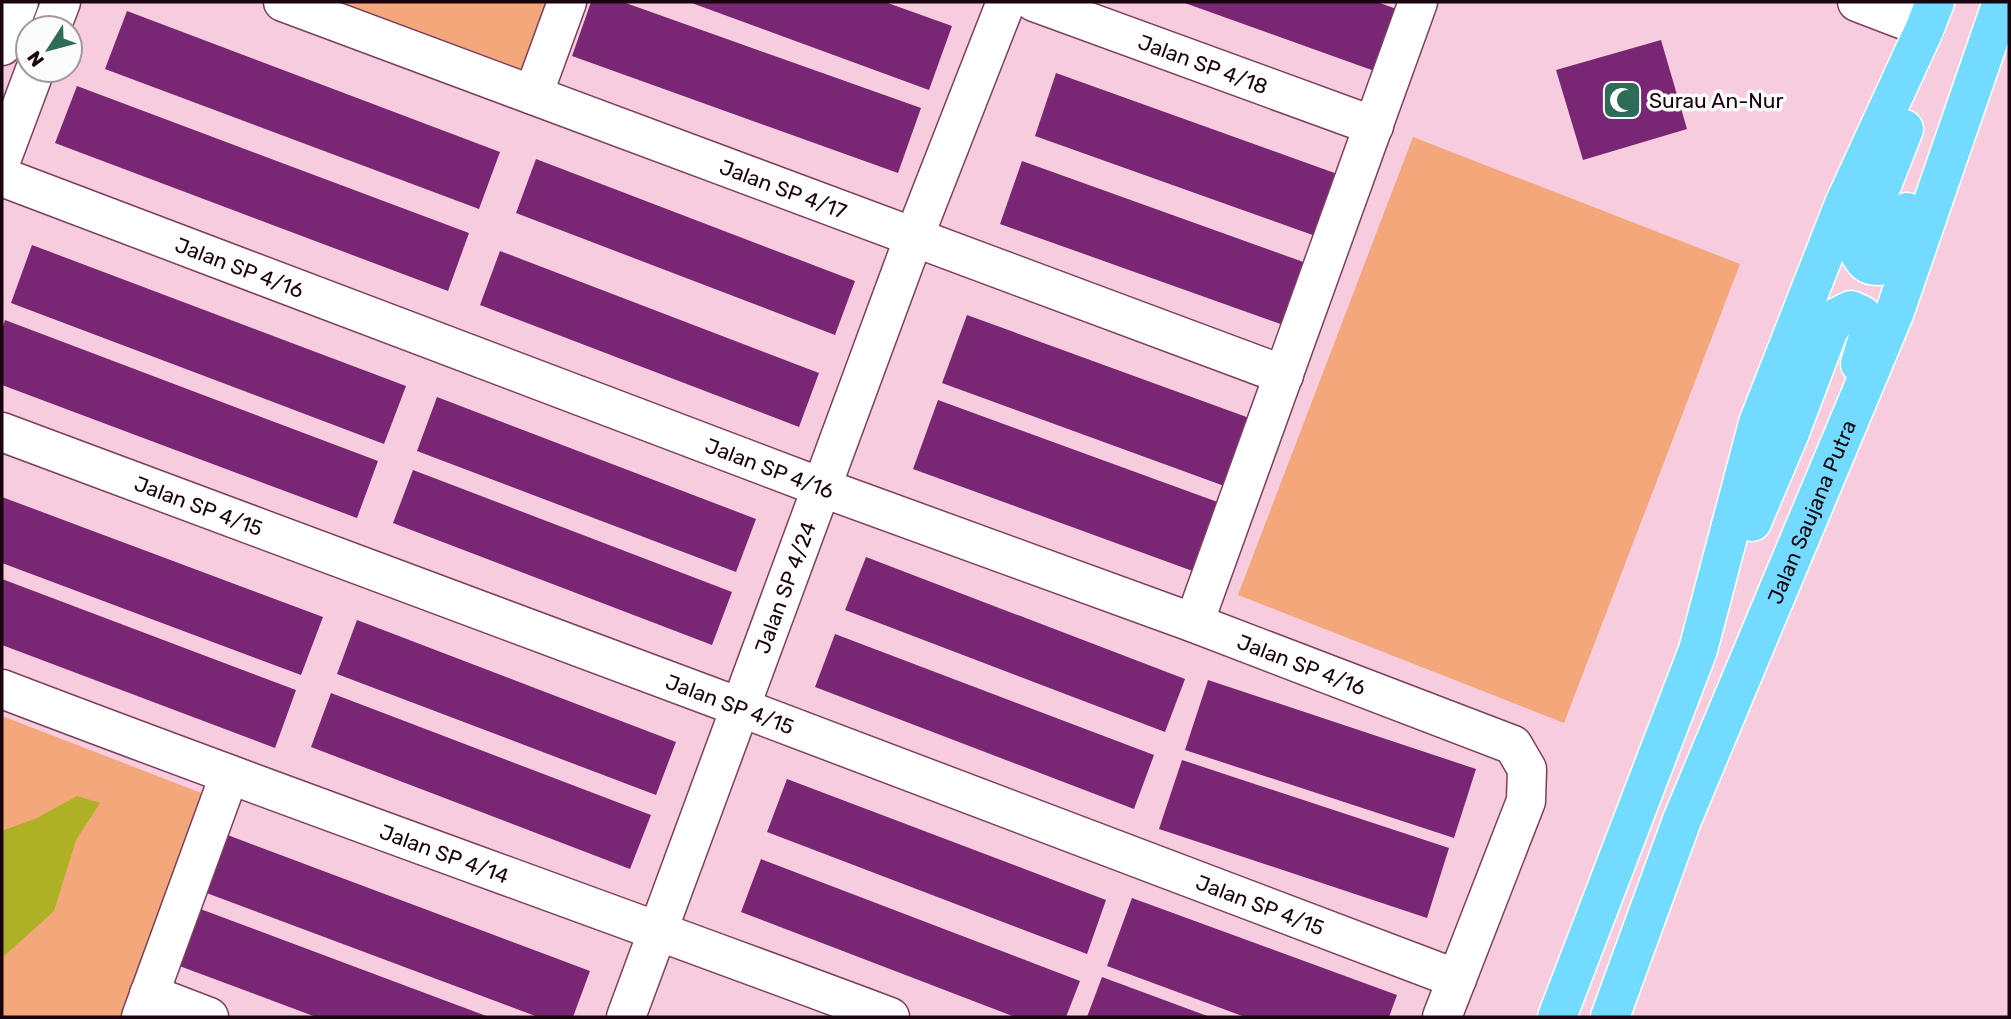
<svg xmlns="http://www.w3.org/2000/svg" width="2011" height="1019" font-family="Rubik,sans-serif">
  <rect width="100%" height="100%" fill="#f7ccdf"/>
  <path fill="#f4a77b" d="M329 2H556L530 75Z
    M1413 137 1740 264 1564 723 1238 595Z
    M2 716 204 794 124 1017H2Z"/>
  <path fill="#aeb026" d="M77 796 100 803 76 840 54 911 2 958V831L37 818Z"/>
  <path fill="#792674" d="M591 2H623L921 108 898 173 572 56Z
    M689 2H885L952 26 929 90Z
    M1182 2H1377L1402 11 1380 73Z
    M127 11 500 152 479 209 105 69Z
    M1661 40 1687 129 1583 160 1556 70Z
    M1056 73 1343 176 1321 238 1035 136Z
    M77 86 469 233 448 291 55 143Z
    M536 159 855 281 835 335 516 213Z
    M1022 161 1309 264 1286 326 1000 224Z
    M32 245 406 386 384 444 11 303Z
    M500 251 819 373 799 427 480 305Z
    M967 315 1252 419 1227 487 942 383Z
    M5 320 378 461 357 518 2 385V329Z
    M437 397 756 519 736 572 417 451Z
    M938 400 1223 504 1198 573 913 469Z
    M413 470 732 592 712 645 393 523Z
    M2 497 323 617 301 675 2 563Z
    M866 557 1185 679 1165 732 845 610Z
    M2 579 296 690 275 748 2 645Z
    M357 620 676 742 656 795 337 674Z
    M835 634 1154 755 1134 809 815 687Z
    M1208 680 1476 769 1454 838 1185 750Z
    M331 693 651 815 630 869 311 747Z
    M1182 760 1449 848 1427 918 1159 829Z
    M787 779 1106 900 1087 954 767 832Z
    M217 831 590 971 573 1017H538L196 889Z
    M761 859 1080 981 1066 1017H1015L741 912Z
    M1132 898 1397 995 1389 1017H1245L1107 966Z
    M187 904 489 1017H316L166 961Z
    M1102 977 1210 1017H1087Z"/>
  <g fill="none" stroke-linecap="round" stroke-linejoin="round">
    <g stroke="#7b405d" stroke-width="41">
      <g id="minor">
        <path id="s1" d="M283 2 1284 375"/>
        <path id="s2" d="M1034 2 1374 126"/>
        <path d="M1857 2 1925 28"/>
        <path d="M51 28 61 2"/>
        <path d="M2 46 19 2"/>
        <path d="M533 95 567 2"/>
        <path d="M2 158 35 70"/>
        <path id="s3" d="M2 177 823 488 1194 623 1513 745 1527 769 1526 801 1442 1017"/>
        <path id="s4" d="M2 432 742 708 1457 979"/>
        <path d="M1194 623 1418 2"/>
        <path id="s5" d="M2 689C297 802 594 906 890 1017"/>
        <path d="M149 994 209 1017"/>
        <path d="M141 1017 229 776"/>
        <path id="s6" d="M626 1017 914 237 1006 2"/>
      </g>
    </g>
    <g stroke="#fff" stroke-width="41">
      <g id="major">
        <path d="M1904 129 1862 236 1858 251C1864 261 1866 266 1878 266L1887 256 1907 212"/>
        <path d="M1752 522 1789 435 1828 332 1837 317 1851 310 1862 315 1871 327 1860 364"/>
        <path d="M1557 1017 1698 650 1758 423 1844 204 1925 28 1935 2"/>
        <path id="s7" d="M1610 1017 1682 820 1894 314 2002 2"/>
      </g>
    </g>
    <use href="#minor" stroke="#fff" stroke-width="38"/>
    <use href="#major" stroke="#73dbff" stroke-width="38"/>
  </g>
  <defs>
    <g id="mosque-square" transform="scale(2.0125)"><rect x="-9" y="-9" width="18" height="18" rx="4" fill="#2e6c59" stroke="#fbfbfb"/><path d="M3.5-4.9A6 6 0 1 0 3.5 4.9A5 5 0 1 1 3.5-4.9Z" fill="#fff"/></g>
  </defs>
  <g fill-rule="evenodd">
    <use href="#mosque-square" x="1622" y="100"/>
  </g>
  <g text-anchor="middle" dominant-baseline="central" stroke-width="7" stroke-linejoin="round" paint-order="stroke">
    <g font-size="21" fill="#1a040f" stroke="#fbfbfb">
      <text stroke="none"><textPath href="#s2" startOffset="180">Jalan SP 4/18</textPath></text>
      <text stroke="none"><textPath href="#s1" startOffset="534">Jalan SP 4/17</textPath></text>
      <text stroke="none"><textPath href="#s3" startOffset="254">Jalan SP 4/16</textPath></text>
      <text stroke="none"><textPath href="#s3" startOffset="821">Jalan SP 4/16</textPath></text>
      <text stroke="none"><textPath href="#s4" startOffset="210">Jalan SP 4/15</textPath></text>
      <text stroke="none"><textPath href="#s7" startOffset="544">Jalan Saujana Putra</textPath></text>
      <text stroke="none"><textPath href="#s6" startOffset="458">Jalan SP 4/24</textPath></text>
      <text stroke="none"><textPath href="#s3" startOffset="1388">Jalan SP 4/16</textPath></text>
      <text stroke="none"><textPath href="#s4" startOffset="777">Jalan SP 4/15</textPath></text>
      <text stroke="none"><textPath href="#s5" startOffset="472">Jalan SP 4/14</textPath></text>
      <text stroke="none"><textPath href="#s4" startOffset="1344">Jalan SP 4/15</textPath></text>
    </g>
    <g font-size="21" fill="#1a040f" stroke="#fbfbfb" text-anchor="start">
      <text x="1649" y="100">Surau An-Nur</text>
    </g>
  </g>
  <rect width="2011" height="1019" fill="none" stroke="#1a040f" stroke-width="7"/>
  <g transform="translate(49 49) rotate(234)"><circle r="33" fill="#fbfbfb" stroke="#a1989d" stroke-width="2"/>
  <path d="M0-5L12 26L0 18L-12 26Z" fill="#2e6c59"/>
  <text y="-10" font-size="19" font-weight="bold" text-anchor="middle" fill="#1a040f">N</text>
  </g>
</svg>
